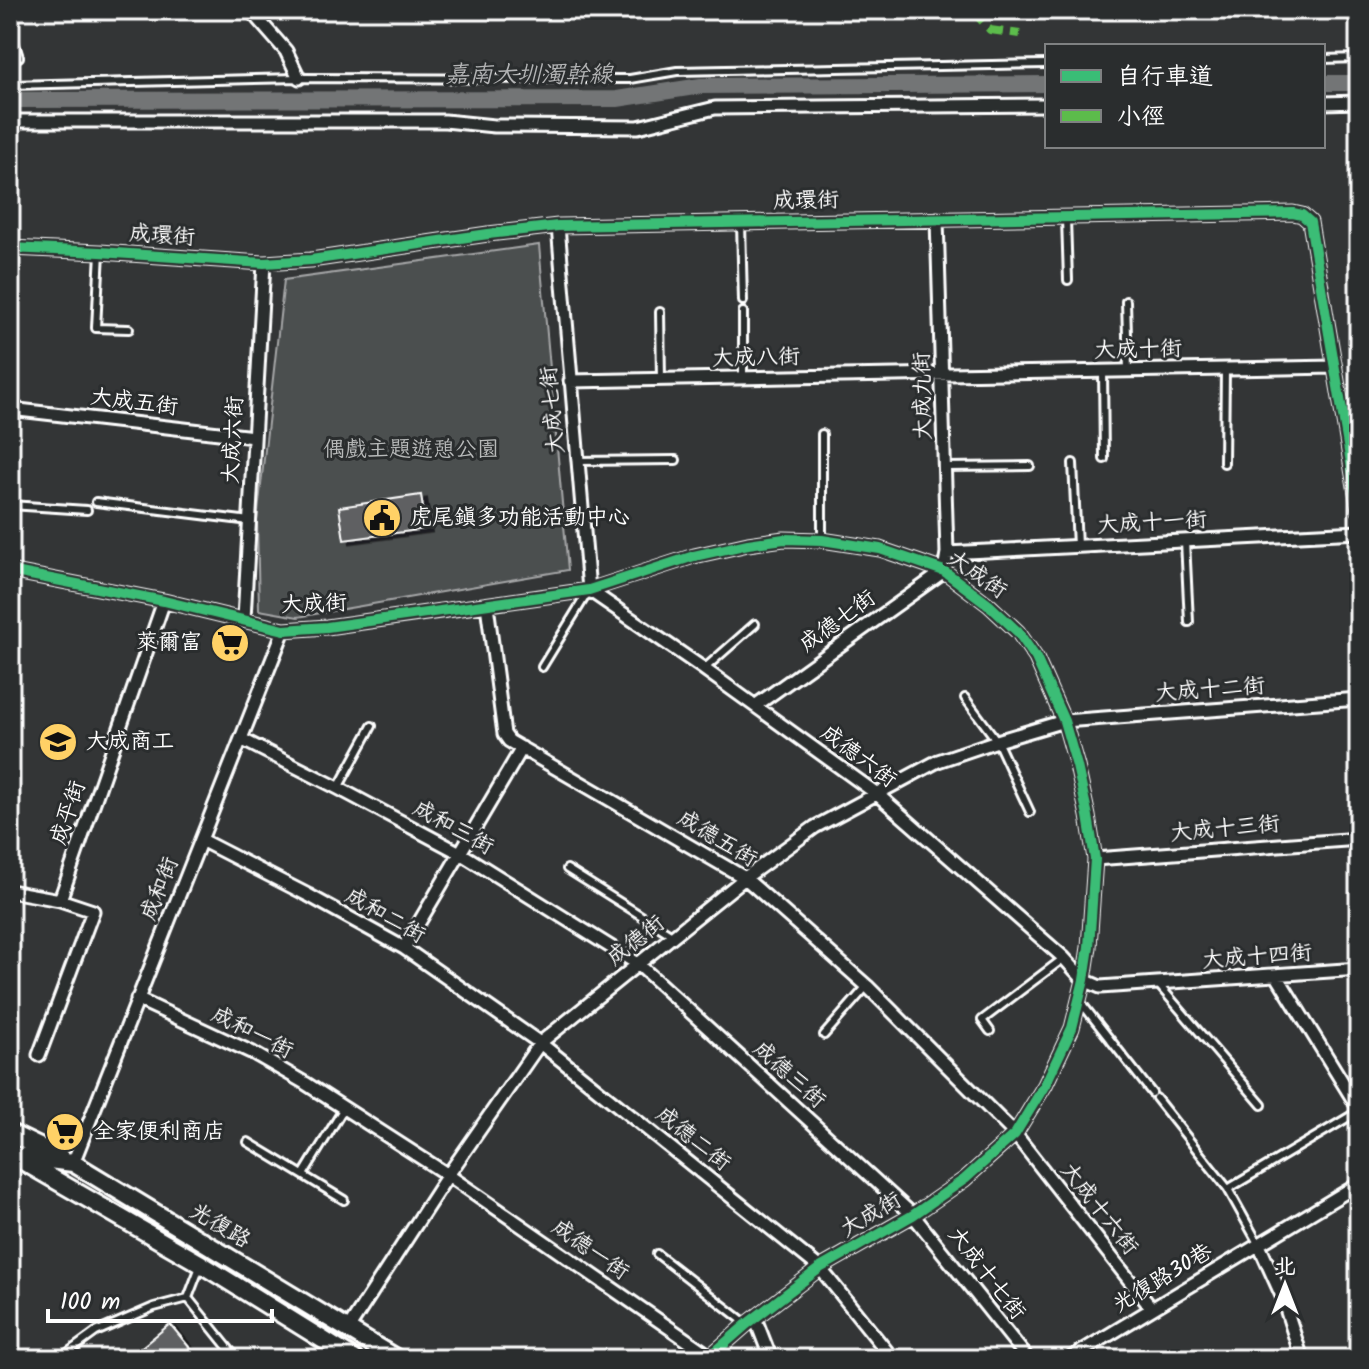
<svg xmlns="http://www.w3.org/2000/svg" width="1369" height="1369" font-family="Kalam,'LXGW WenKai TC',sans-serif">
  <defs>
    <filter id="shadow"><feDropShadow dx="6" dy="3.5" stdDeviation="0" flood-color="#0009"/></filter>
  </defs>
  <rect width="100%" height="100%" fill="#333536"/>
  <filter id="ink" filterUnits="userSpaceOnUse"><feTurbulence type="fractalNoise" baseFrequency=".0125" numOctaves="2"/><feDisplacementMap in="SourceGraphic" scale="16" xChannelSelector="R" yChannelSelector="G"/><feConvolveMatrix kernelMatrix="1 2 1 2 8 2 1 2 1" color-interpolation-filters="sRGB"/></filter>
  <g filter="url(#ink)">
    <path fill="#4c4f50" stroke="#a6a7a8" stroke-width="2" d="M539 245 568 570 298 617 259 610 257 521 284 280Z"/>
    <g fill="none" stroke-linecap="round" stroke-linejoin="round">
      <path stroke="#737576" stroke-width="16" d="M1323 83H1359
        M10 100 617 99 701 86 1047 84"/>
    </g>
    <path fill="#5f6162" stroke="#fff" stroke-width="2" filter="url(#shadow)" d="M421 495 426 529 344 540 339 507Z
      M170 1324 199 1359H127Z"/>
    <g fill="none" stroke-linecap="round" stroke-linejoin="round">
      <g stroke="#fff" stroke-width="12">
        <path id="lane" d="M10 29 19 57
          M1323 59 1359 58
          M10 85 299 78 630 79 677 71 1047 64
          M1066 218 1068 280
          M741 223 743 301
          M100 252 96 328 129 329
          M1126 301 1128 370
          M660 312 661 380
          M743 312V378
          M1103 371 1104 459
          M822 434V540
          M577 461 676 460
          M1073 463 1077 546
          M1224 463 1225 369
          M945 467 1030 466
          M96 502 250 521
          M10 505 87 510
          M1185 541 1189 622
          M542 667 588 592
          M704 669 755 624
          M965 698 997 741 1030 812
          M338 788 372 726
          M567 869 672 935
          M1158 984 1262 1105
          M1079 1000 1152 1093
          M990 1031 982 1020 1064 958
          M824 1035 867 986
          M1156 1098 1228 1189 1259 1245
          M248 1142 344 1200
          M303 1175 344 1108
          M1228 1189 1359 1111
          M657 1254 747 1324
          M188 1298 201 1264
          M59 1359 96 1332 154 1307 188 1298 237 1359"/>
      </g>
      <g stroke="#fff" stroke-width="17">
        <path id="street" d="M250 10 286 51 299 78
          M1323 103 1359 102
          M10 121H445L494 126 638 127 715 108 1047 105
          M558 226 589 590 704 669 877 794 1064 958 1084 980 1100 987 1359 969
          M10 248 100 252 264 263 311 260 488 234 558 226 1293 213 1302 215 1310 222 1359 510
          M570 381 1335 367
          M10 409 254 437
          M947 553 1359 532
          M10 571 164 601 284 630 327 627 589 590 694 556 748 544 784 539 822 540 880 549 944 571 989 605 1018 632 1036 658 1064 721 1077 766 1088 816 1095 859 1089 947 1084 980 1072 1028 1045 1085 1015 1134 965 1179 913 1215 820 1268 747 1324 707 1359
          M487 605 504 734 509 741 745 878 867 986 1015 1134 1152 1309
          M244 619 264 263
          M755 706 944 571 947 553 937 219
          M241 739 338 788 460 853 638 964 913 1215 1028 1359
          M201 840 308 895 404 948 540 1043 820 1268 893 1359
          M1095 859 1359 839
          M10 891 60 900 93 911 39 1055
          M60 900 164 601
          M404 948 522 748
          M1277 976 1359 1109
          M137 999 253 1053 305 1083 448 1175 710 1356
          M73 1163 284 630
          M1259 1245 1282 1296 1302 1359
          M755 1318 771 1359
          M348 1329 448 1175 540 1043 745 878 815 827 938 761 997 741 1064 721 1359 699
          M1069 1359 1359 1184"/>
      </g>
      <g stroke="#fff" stroke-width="22">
        <path id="secondary" d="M10 1133 60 1157
          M10 1155 73 1163 397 1359
          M19 1159 201 1264 354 1359"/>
      </g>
      <use href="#lane" stroke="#2a2d2e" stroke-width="6"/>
      <use href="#street" stroke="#2a2d2e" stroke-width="11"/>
      <use href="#secondary" stroke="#2a2d2e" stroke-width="16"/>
      <path stroke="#5cbc4b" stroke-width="8" stroke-dasharray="16 8" stroke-linecap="butt" d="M972 10 990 30 1020 34"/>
      <g stroke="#2a2d2e" stroke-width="15">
        <path id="cycleway" d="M10 248 100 252 264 263 311 260 488 234 558 226 1293 213 1302 215 1310 222 1359 510
          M10 571 164 601 284 630 327 627 589 590 694 556 748 544 784 539 822 540 880 549 944 571 989 605 1018 632 1036 658 1064 721 1077 766 1088 816 1095 859 1089 947 1084 980 1072 1028 1045 1085 1015 1134 965 1179 913 1215 820 1268 747 1324 707 1359"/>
      </g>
      <use href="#cycleway" stroke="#3abd76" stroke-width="10"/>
    </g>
  </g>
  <defs>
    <g id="civic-disc" transform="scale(2)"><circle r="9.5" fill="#ffd166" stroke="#2a2d2e"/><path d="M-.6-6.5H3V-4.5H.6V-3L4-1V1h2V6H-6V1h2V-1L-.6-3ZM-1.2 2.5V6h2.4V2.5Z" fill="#111"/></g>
    <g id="supermarket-disc" transform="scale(2)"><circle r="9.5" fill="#ffd166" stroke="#2a2d2e"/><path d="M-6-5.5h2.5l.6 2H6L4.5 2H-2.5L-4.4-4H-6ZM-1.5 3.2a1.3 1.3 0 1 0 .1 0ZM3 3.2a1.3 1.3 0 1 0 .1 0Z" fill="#111"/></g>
    <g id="school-disc" transform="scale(2)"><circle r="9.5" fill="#ffd166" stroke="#2a2d2e"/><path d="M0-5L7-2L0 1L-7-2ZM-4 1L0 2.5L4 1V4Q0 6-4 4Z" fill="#111"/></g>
  </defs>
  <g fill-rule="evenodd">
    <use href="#civic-disc" x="382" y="518"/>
    <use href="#supermarket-disc" x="230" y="643"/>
    <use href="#school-disc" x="58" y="742"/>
    <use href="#supermarket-disc" x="65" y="1132"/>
  </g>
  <g text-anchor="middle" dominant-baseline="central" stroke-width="6" stroke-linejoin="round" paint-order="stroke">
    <g font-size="22" fill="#fff" stroke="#2a2d2e">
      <text transform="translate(806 201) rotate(-1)">成環街</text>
      <text transform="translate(162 236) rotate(4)">成環街</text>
      <text transform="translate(1138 350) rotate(-1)">大成十街</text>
      <text transform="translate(756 358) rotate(-1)">大成八街</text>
      <text transform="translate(923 396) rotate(-91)">大成九街</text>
      <text transform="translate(134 403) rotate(7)">大成五街</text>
      <text transform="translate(553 410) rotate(-95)">大成七街</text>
      <text transform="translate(234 440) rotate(-87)">大成六街</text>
      <text transform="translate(1152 523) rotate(-3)">大成十一街</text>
      <text transform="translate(977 575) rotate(35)">大成街</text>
      <text transform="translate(314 605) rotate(-2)">大成街</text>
      <text transform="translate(838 622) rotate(-36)">成德七街</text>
      <text transform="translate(1210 690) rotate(-4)">大成十二街</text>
      <text transform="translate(858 757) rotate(37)">成德六街</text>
      <text transform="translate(69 813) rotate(-71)">成平街</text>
      <text transform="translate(453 828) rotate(29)">成和三街</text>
      <text transform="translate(1225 829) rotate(-5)">大成十三街</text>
      <text transform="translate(717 839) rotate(31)">成德五街</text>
      <text transform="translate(160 889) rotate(-68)">成和街</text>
      <text transform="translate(385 916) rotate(30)">成和二街</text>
      <text transform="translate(636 941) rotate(-38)">成德街</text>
      <text transform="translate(1257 957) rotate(-4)">大成十四街</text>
      <text transform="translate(252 1033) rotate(27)">成和一街</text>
      <text transform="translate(789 1075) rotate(42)">成德三街</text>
      <text transform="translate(693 1139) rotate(39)">成德二街</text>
      <text transform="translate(1099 1209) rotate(52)">大成十六街</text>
      <text transform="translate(871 1215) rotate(-30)">大成街</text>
      <text transform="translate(220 1226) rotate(31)">光復路</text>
      <text transform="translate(590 1250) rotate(35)">成德一街</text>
      <text transform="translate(986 1274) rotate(52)">大成十七街</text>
      <text transform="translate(1163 1279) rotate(-31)">光復路30巷</text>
    </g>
    <g font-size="22" fill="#b7b9b9" stroke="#2a2d2e">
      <text x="411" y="450">偶戲主題遊憩公園</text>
    </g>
    <g font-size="22" fill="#fff" stroke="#2a2d2e" text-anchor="start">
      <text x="410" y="518">虎尾鎮多功能活動中心</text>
      <text x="202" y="643" text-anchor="end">萊爾富</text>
      <text x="86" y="742">大成商工</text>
      <text x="93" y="1132">全家便利商店</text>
    </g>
    <g font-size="24" font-style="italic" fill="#b2b3b4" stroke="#2a2d2e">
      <text x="529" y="75">嘉南大圳濁幹線</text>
    </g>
  </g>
  <rect width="1369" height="1369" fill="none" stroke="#2a2d2e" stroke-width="40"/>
  <rect x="20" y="20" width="1329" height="1329" fill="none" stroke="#fff" stroke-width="3" filter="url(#ink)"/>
  <rect x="1045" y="44" width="280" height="104" fill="#2a2d2e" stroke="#7f8182" stroke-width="2"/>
  <rect x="1061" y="70" width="40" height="12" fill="#3abd76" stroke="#7f8182" stroke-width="2"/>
  <text x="1117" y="84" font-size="24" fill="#ffffff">自行車道</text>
  <rect x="1061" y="110" width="40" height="12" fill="#5cbc4b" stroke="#7f8182" stroke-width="2"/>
  <text x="1117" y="124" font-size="24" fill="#ffffff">小徑</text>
  <g transform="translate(1285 1285)" stroke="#2a2d2e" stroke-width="6" paint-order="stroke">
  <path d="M0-6L14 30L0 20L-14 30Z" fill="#ffffff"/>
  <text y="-12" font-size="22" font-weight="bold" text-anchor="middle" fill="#ffffff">北</text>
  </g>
  <path d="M48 1309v12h224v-12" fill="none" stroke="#ffffff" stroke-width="4"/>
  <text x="60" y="1309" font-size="24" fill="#ffffff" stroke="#2a2d2e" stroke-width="6" paint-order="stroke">100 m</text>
</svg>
